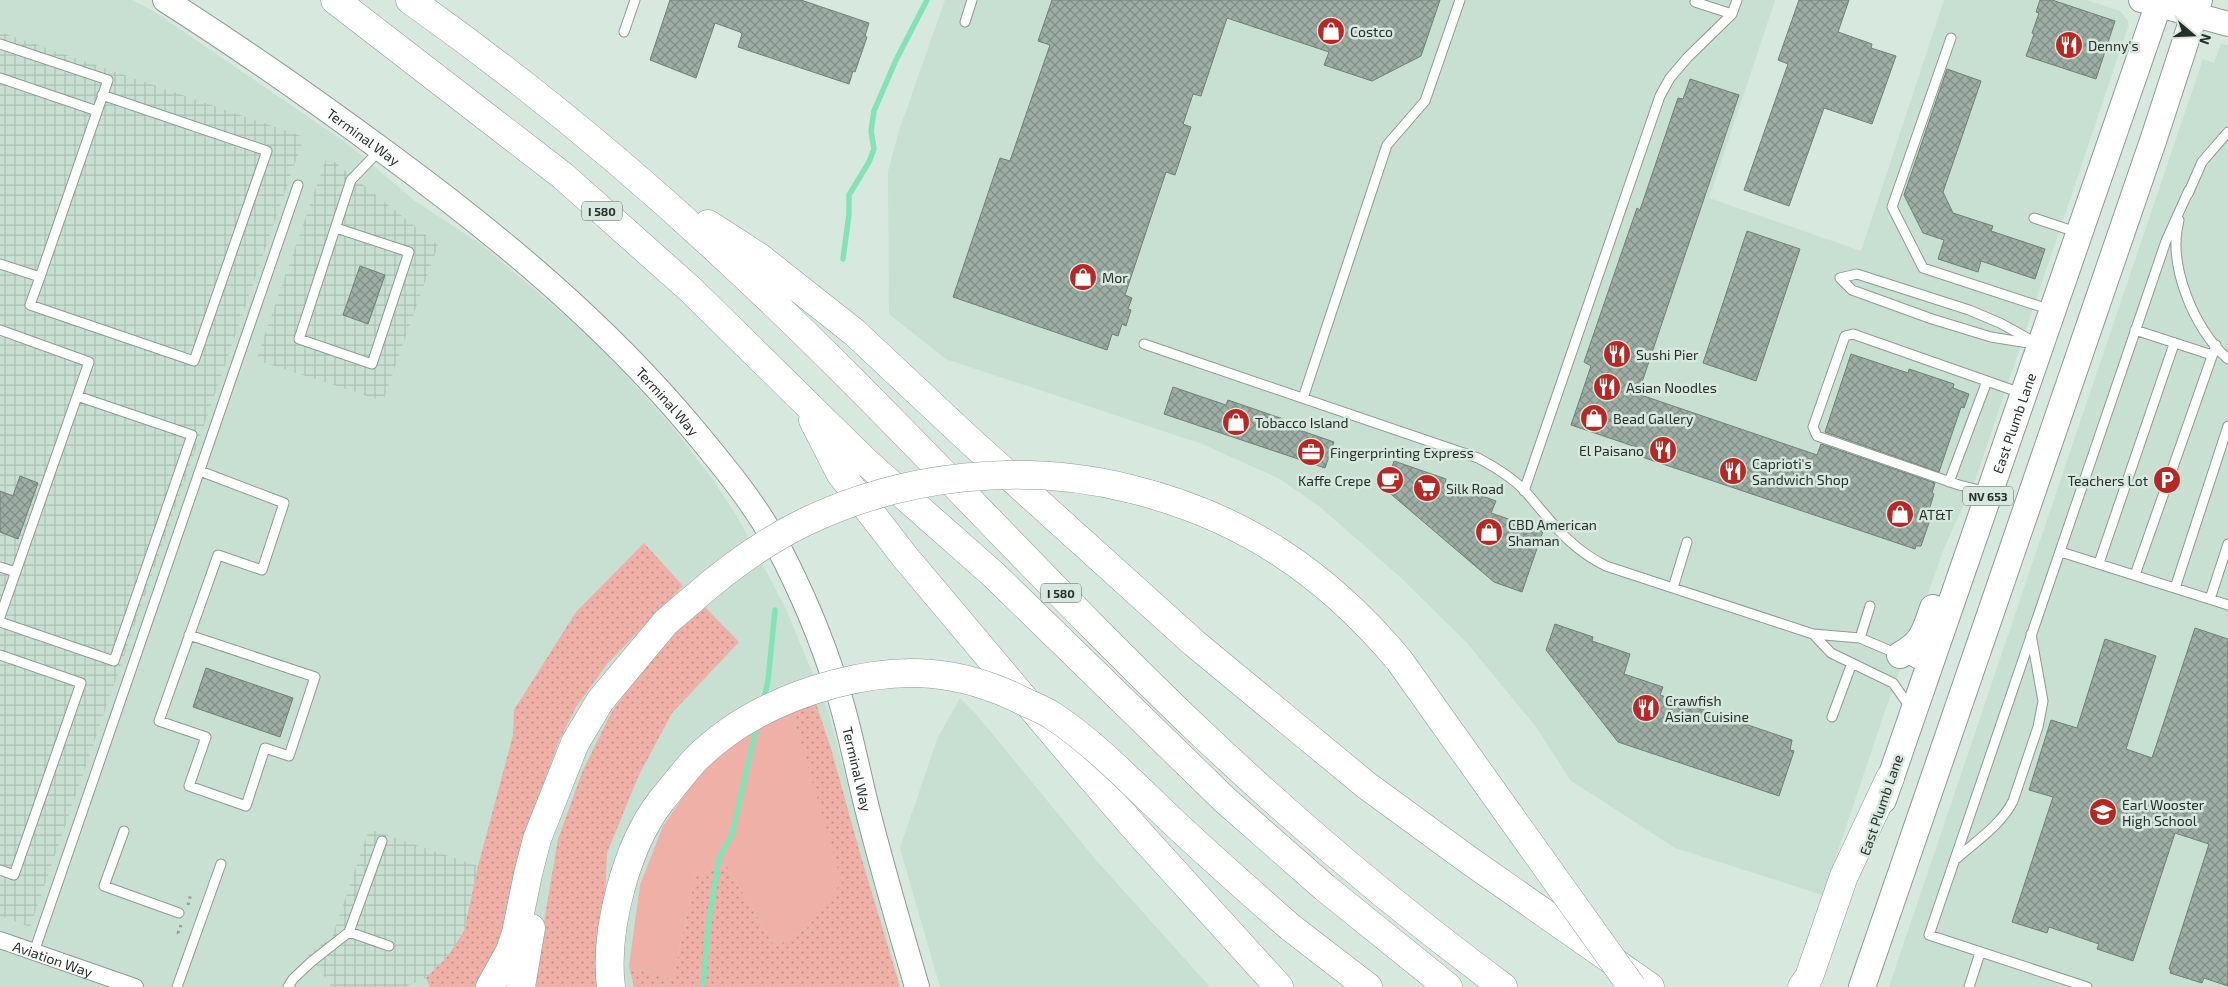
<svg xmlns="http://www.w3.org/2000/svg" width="2228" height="987" font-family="'Exo 2',sans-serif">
  <defs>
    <pattern id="industrial-grid" width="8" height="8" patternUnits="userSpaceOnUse" patternTransform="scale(1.25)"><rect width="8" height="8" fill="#c7e0d2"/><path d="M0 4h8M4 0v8" fill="none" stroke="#abc0b4"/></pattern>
    <pattern id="garden-dots" width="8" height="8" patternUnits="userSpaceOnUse" patternTransform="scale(1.25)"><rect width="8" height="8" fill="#eeb0a7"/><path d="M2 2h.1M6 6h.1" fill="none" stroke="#c19088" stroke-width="1.8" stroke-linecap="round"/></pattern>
    <pattern id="building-cross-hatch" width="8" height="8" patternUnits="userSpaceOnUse" patternTransform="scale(1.25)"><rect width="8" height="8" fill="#9eaea5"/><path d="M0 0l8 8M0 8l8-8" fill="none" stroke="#818e87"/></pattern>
  </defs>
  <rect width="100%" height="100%" fill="#d7e8de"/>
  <path fill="#c7e0d2" d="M0 0H132L155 12 349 145 415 201 482 245 591 338 618 366 675 430 713 480 738 518 786 609 828 711 901 987H0Z
    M945 0H1775L1709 198 1861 251 1944 0H2086L2120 11 2128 21V27L1976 478 1945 546 1885 711 1823 895 1675 848 1570 780 1537 728 1467 643 1399 576 1319 506 1278 478 1202 444 946 359 889 314 888 171 899 131Z
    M2221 43 2228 46V987H1889L2203 59 2214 63Z
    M960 698 976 714 1096 860 1210 987H940L900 848 938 737Z"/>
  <path fill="url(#industrial-grid)" d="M0 32 304 137 30 927 0 916Z
    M327 156 438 245 383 401 256 360Z
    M369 829 478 866 464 931 448 956 426 978 405 987H332L308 954 332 937Z"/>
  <path fill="#eeb0a7" d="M790 706 843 882 807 928 775 947 726 865 695 876 673 980 629 966 640 885 663 826 700 773 737 739Z"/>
  <path fill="url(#garden-dots)" d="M644 543 683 586 607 664 576 707 559 741 531 817 513 917 479 984 476 987H430L426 978 448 956 464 931 478 866 513 735 514 710 576 612Z
    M702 604 739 642 672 713 638 777 607 853 603 941V987H533L558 839 583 770 612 711 653 655Z
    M814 697 832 752 860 853 900 987H634L629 966 673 980 695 876 726 865 775 947 807 928 842 882 790 706Z"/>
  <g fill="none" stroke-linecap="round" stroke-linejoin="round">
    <path stroke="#84e3b6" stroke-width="5.5" d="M843 259 849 214V195L869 162 874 149 871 131 874 111 896 60 927 0
      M763 702 768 681 775 610
      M703 987 708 926 719 858 732 834 757 725"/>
  </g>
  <path fill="url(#building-cross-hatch)" stroke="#708077" d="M670 0H801L869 23 865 36 867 37 855 72 853 71 849 84 738 47 742 34 740 32 715 23 696 78 650 60Z
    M1052 0H1440L1421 56 1372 81 1324 65 1329 52 1227 18 1201 96 1193 94 1183 124 1191 127 1175 175 1166 172 1125 295 1132 298 1128 309 1131 310 1126 326 1122 324 1118 336 1112 334 1107 350 953 297 1000 158 1010 161 1050 45 1038 41Z
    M1799 0H1849L1838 32 1872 44 1871 48 1896 56 1872 124 1824 108 1789 206 1744 190 1788 64 1778 60Z
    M2040 0H2052L2115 21 2096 79 2026 56 2034 34 2032 33 2039 13 2036 12Z
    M1947 69 1981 81 1943 192 1953 213 1993 226 1991 231 2045 249 2035 279 1981 261 1978 272 1938 259 1944 240 1923 233 1904 195Z
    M1690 79 1739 95 1638 394 1817 455 1821 444 1935 483 1932 493 1934 494 1928 513 1932 514 1921 546H1916L1915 549 1642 457V449L1571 425 1591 366 1584 362 1637 208 1640 210 1678 98 1683 99Z
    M1747 231 1800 249 1756 381 1703 363Z
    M360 266 385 275 368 324 343 315Z
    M1851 354 1908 373 1909 369 1954 384 1953 388 1969 394 1964 408 1961 407 1939 472 1825 432Z
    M1173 387 1226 405 1228 400 1283 419 1282 424 1334 442 1325 468 1164 414Z
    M1394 461 1446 479 1445 483 1496 501 1491 513 1543 531 1522 592 1494 582 1385 489Z
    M20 476 38 483 18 539 0 532V491L13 496Z
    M1555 624 1593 637 1592 641 1630 654 1624 674 1663 687 1660 695 1792 740 1790 750 1794 751 1779 796 1618 742 1546 650Z
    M2195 628 2228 639V986L2204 978 2202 983 2170 973 2171 970 2169 969 2209 844 2175 833 2133 961 2097 949 2099 944 2049 927 2047 933 2012 922 2053 797 2029 790 2051 720 2077 728 2105 639 2156 656 2126 749 2152 758Z
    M206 668 293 698 280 737 193 707Z"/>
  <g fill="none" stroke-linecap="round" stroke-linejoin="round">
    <g stroke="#8c9c93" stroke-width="11">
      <path id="lane" d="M1695 2 1732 14
        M965 22 972 0
        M624 32 635 0
        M1951 38 1892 207 1923 268 2051 310
        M0 44 108 80 40 277 0 264
        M0 78 97 111
        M2188 194 2202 162 2228 132
        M2034 218 2076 232
        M2179 220C2167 264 2194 330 2228 359
        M336 228 409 252 372 364 299 339 351 180 381 149
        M1857 274 1969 310 2000 323 2040 345 1991 337 1932 319 1852 290 1840 278Z
        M40 277 30 305 194 361 267 151 102 95
        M0 330 89 362 0 617
        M2135 330 2212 355
        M1144 344 1478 458C1495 467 1512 477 1525 491 1552 522 1568 547 1606 566L1813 634 1860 638 1900 655 1926 669
        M1303 398 1387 145 1425 101 1460 0
        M1949 482 1987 381
        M1524 491 1660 96 1670 78 1687 58 1732 14 1737 0
        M1988 492 1959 485 1817 436 1813 427 1845 336 1853 334 2021 393
        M2061 552 2228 605
        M2099 563 2174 344
        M0 567 16 572
        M2135 575 2216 345
        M1673 588 1687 542
        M2175 588 2228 426
        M2210 599 2228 544
        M0 622 114 661 192 435 77 396
        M1813 634 1831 653 1893 683 1910 707
        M189 635 315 677 289 756 265 748 246 806 189 786 206 737 159 721 218 555 262 570 284 503 200 471
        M1860 638 1870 606
        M0 655 81 683 14 875 0 870
        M1832 717 1852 663
        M124 831 104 886 179 913
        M1956 859C1976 841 2001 825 2013 801L2038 727 2043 701 2031 634
        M349 932 389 946
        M34 952 298 185
        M177 987 221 864
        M288 987 293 979 311 962 349 932 382 841
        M1969 987 1980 953
        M2087 987 1929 935 2166 241 2189 190"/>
    </g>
    <g stroke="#8c9c93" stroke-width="18">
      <g id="street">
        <path id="s1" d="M0 940 135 987"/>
      </g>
    </g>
    <g stroke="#8c9c93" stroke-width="26">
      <g id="secondary">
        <path id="s2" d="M165 0C242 49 316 101 389 155 499 236 604 323 692 428 727 470 761 511 785 560 808 606 828 655 842 705 852 740 859 777 868 812 883 871 900 929 917 987"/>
        <path d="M2141 0 2228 24"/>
      </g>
    </g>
    <g stroke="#8c9c93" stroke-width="28">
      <g id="primary">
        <path d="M1900 655C1923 643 1925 631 1933 608"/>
        <path id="s3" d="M1883 800 2160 0"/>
        <path d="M1862 987 2154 138 2199 0"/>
      </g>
    </g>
    <g stroke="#8c9c93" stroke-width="29">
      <path id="highway" d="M335 0 563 176 691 290 866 462 994 575 1225 800 1324 887 1448 987
        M410 0C523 80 630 168 731 263 894 414 1041 581 1202 734 1297 824 1398 909 1503 987
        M708 224 759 257 854 332 966 437 1194 643 1366 785 1470 861 1650 987
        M813 420 840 473 905 557 1075 759 1141 835 1279 987
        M1131 489C1242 516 1326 573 1399 660L1510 816
        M1290 927 1368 987
        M490 987 510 951 516 933 528 874 537 839 575 743 600 701 666 622 693 599
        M521 987 531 928
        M611 987C604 931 626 846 661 801
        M1802 987 1809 977 1844 876 1890 778"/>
    </g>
    <path stroke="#94a199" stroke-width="3" stroke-dasharray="2.5 4" stroke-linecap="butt" d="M188 905 191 893
      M181 925 178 933 182 935"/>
    <use href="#lane" stroke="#fff" stroke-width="9"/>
    <use href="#street" stroke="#fff" stroke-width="16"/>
    <use href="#secondary" stroke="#fff" stroke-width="24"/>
    <use href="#primary" stroke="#fff" stroke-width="26"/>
    <use href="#highway" stroke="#fff" stroke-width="28"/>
    <g stroke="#8c9c93" stroke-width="29" stroke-linecap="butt">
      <path id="highway-bridge" d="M693 599C727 569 764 542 805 522 905 474 1024 462 1131 489
        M661 801C672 788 683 773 695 760 733 722 782 698 834 684 902 666 959 669 1023 701 1033 706 1044 710 1053 716 1095 744 1131 782 1168 817 1208 855 1249 891 1290 927
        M1510 816 1632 987"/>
    </g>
    <use href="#highway-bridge" stroke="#fff" stroke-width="28"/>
  </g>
  <defs>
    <g id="shop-disc" transform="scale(1.4375)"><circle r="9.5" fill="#b72824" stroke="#d7e8de"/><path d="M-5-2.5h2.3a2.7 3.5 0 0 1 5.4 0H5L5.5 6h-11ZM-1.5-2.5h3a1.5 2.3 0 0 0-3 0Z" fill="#fff"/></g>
    <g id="restaurant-disc" transform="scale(1.4375)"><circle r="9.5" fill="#b72824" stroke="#d7e8de"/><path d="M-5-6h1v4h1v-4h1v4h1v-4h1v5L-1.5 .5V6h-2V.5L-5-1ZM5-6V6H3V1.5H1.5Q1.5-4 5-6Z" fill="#fff"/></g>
    <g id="office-disc" transform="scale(1.4375)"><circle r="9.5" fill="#b72824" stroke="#d7e8de"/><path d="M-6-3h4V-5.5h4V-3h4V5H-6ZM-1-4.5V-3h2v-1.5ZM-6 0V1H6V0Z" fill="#fff"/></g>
    <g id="cafe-disc" transform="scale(1.4375)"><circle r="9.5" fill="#b72824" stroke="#d7e8de"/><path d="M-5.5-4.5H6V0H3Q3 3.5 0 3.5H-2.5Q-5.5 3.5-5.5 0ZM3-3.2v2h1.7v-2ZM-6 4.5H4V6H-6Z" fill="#fff"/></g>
    <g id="parking-disc" transform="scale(1.4375)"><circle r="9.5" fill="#b72824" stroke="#d7e8de"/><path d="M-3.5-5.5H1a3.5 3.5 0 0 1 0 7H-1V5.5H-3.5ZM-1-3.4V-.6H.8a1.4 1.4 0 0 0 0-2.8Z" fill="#fff"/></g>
    <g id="supermarket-disc" transform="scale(1.4375)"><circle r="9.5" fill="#b72824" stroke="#d7e8de"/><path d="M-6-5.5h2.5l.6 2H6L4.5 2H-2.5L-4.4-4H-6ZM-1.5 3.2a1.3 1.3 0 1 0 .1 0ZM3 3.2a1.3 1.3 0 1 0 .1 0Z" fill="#fff"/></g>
    <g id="school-disc" transform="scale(1.4375)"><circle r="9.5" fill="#b72824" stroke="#d7e8de"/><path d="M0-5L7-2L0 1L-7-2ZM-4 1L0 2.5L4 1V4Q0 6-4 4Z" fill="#fff"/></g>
  </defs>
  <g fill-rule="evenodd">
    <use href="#shop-disc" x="1331" y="31"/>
    <use href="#restaurant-disc" x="2069" y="45"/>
    <use href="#shop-disc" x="1083" y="277"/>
    <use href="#restaurant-disc" x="1617" y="354"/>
    <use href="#restaurant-disc" x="1607" y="387"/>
    <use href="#shop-disc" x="1594" y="418"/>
    <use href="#shop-disc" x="1236" y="422"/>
    <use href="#restaurant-disc" x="1663" y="450"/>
    <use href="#office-disc" x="1311" y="452"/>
    <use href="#restaurant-disc" x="1733" y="471"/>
    <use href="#cafe-disc" x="1390" y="480"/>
    <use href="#parking-disc" x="2167" y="480"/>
    <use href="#supermarket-disc" x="1427" y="488"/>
    <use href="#shop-disc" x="1900" y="514"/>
    <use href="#shop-disc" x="1489" y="532"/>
    <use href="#restaurant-disc" x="1646" y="708"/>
    <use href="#school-disc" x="2103" y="812"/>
  </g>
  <g text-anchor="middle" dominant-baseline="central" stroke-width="5" stroke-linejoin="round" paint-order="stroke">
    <g fill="#d7e8de" stroke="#5c6660" stroke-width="1">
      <rect x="582" y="201.5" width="40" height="19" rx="4"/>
      <rect x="1963" y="486.5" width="50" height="19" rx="4"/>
      <rect x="1041" y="583.5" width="40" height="19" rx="4"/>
    </g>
    <g font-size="12" font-weight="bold" fill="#272e2a">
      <text x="602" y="211">I 580</text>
      <text x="1988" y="496">NV 653</text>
      <text x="1061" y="593">I 580</text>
    </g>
    <g font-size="14" fill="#272e2a" stroke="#d7e8de" text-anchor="start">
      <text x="1350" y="31">Costco</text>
      <text x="2088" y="45">Denny's</text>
      <text x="1102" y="277">Mor</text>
      <text x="1636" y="354">Sushi Pier</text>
      <text x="1626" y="387">Asian Noodles</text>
      <text x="1613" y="418">Bead Gallery</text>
      <text x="1255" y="422">Tobacco Island</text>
      <text x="1644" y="450" text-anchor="end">El Paisano</text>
      <text x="1330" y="452">Fingerprinting Express</text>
      <text x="1752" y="463">Caprioti's<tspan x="1752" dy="16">Sandwich Shop</tspan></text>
      <text x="1371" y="480" text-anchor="end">Kaffe Crepe</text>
      <text x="2148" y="480" text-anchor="end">Teachers Lot</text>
      <text x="1446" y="488">Silk Road</text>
      <text x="1919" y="514">AT&amp;T</text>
      <text x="1508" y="524">CBD American<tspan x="1508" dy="16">Shaman</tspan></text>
      <text x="1665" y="700">Crawfish<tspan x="1665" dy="16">Asian Cuisine</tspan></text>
      <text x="2122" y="804">Earl Wooster<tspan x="2122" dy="16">High School</tspan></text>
    </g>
    <g font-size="14" fill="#272e2a" stroke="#d7e8de">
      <text stroke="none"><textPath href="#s2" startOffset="241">Terminal Way</textPath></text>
      <text stroke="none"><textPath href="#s2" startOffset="645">Terminal Way</textPath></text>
      <text stroke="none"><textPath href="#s3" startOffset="399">East Plumb Lane</textPath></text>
      <text stroke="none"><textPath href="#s2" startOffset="1065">Terminal Way</textPath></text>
      <text transform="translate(1881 805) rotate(-71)">East Plumb Lane</text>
      <text stroke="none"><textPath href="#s1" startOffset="56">Aviation Way</textPath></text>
    </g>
  </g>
  <g transform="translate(2193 35) rotate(109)" stroke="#d7e8de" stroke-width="4" paint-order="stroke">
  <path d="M0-4L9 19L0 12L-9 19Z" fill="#272e2a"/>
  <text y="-8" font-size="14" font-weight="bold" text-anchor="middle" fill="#272e2a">N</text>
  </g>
</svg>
